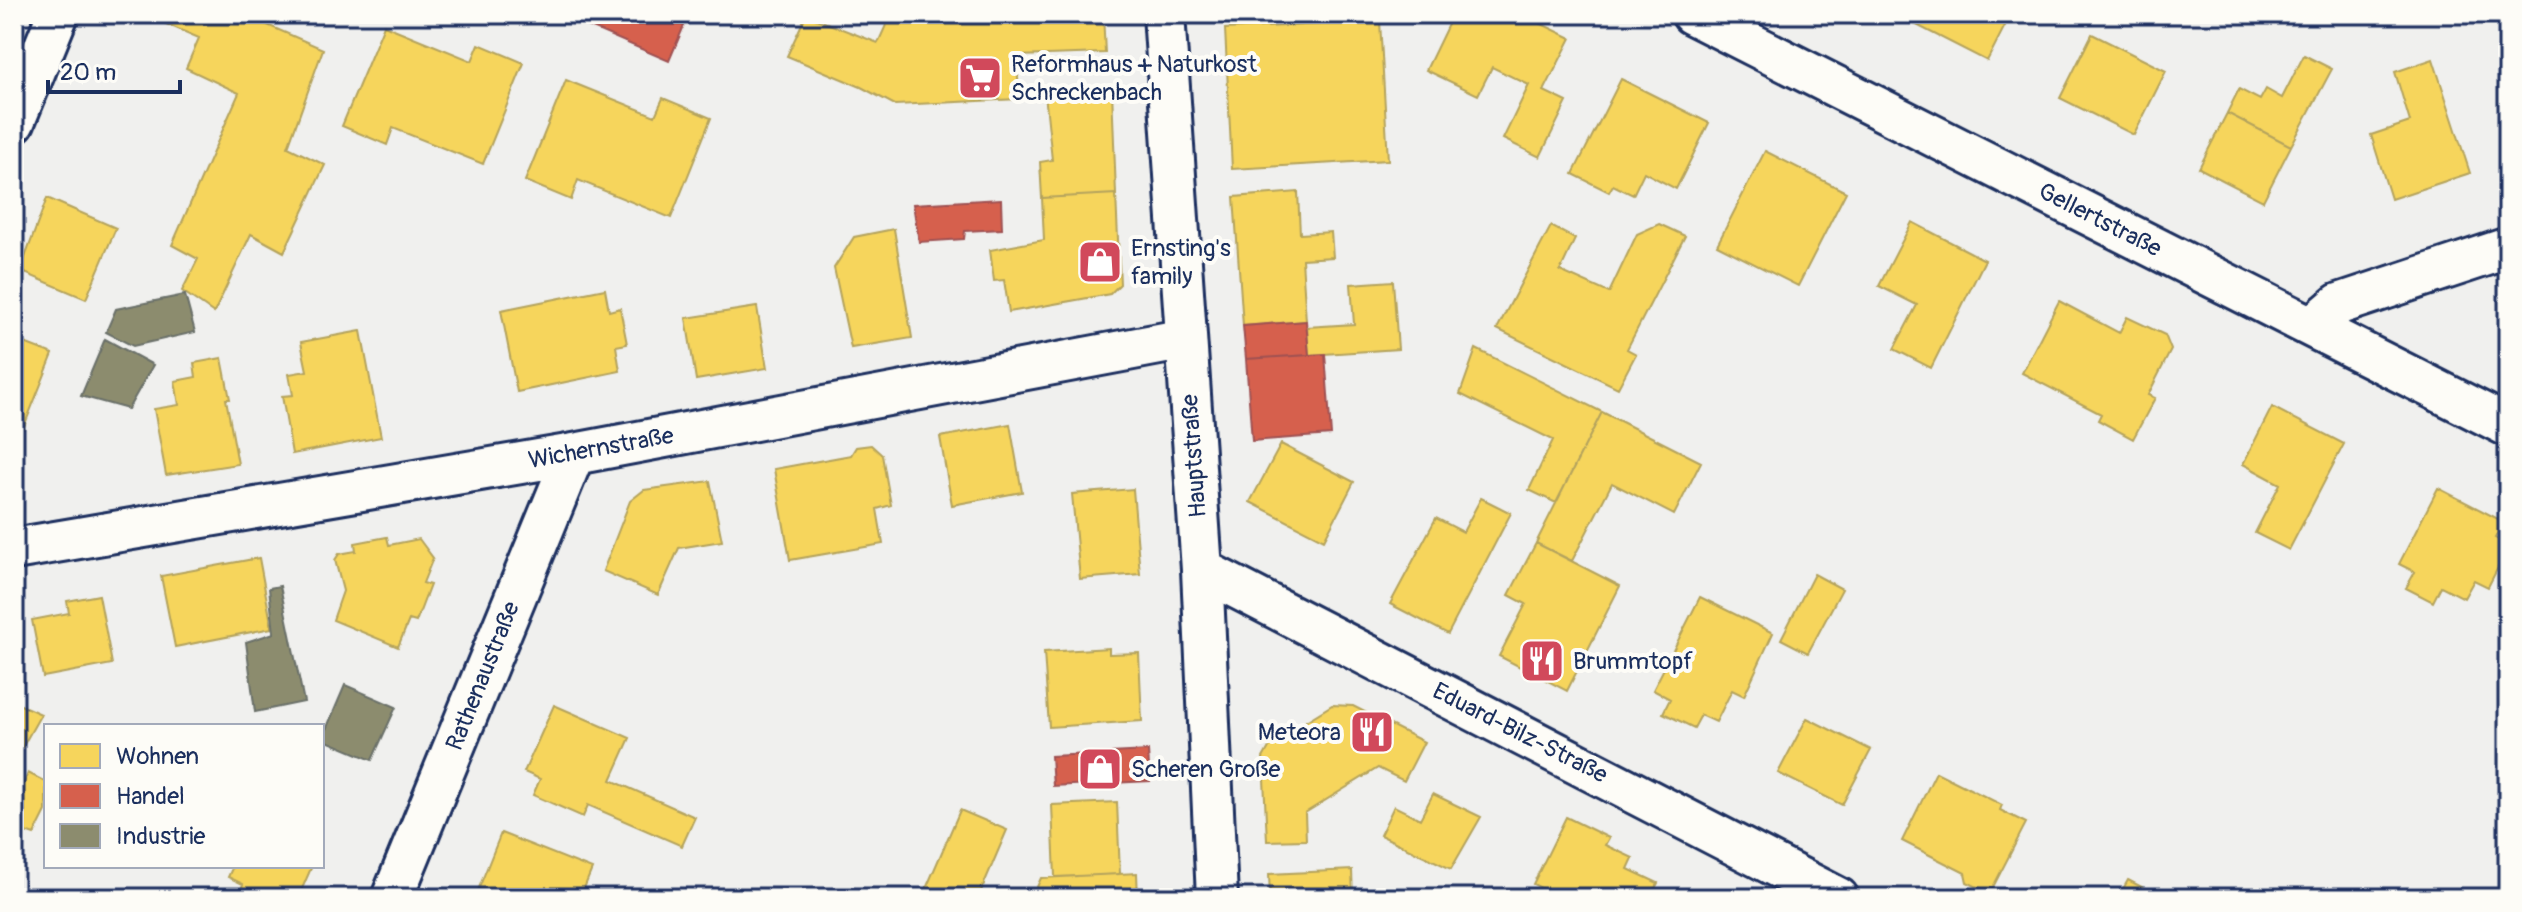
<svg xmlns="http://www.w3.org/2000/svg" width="2522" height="912" font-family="Pangolin,sans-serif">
  <rect width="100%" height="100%" fill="#f0f0ee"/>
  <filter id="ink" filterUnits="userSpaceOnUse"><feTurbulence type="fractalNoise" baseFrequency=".0125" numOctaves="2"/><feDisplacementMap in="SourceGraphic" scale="16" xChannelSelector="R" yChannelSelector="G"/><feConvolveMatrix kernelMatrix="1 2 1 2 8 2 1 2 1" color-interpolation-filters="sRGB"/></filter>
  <g filter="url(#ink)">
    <path fill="#f6d55c" stroke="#b4a35d" stroke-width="2" d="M143 14H242L323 49 288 147 325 165 284 252 251 234 214 313 182 291 198 259 172 245 239 93 186 68 199 38Z
      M891 14H1103L1105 53 1017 56 1019 99 895 105 861 87 787 56 806 15 878 43Z
      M1453 14H1521L1571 38 1544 91 1567 102 1540 157 1503 139 1529 85 1492 67 1478 95 1426 70Z
      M1895 14H2011L1987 61Z
      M1380 21 1388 160 1232 169 1225 29Z
      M384 25 472 61 479 44 524 63 483 164 393 128 387 145 342 126Z
      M2092 34 2166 71 2134 135 2060 98Z
      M2304 55 2332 69 2291 146 2227 113 2239 89 2260 100 2266 89 2282 98Z
      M2433 59 2470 173 2391 199 2371 135 2410 122 2395 72Z
      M1621 79 1709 123 1676 189 1644 172 1633 195 1613 185 1609 192 1573 174Z
      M566 80 655 116 663 98 711 118 671 218 578 180 571 200 525 181Z
      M1112 90 1116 194 1042 198 1040 162 1052 160 1045 94Z
      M2227 113 2291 146 2263 201 2199 168Z
      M1765 151 1846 192 1798 286 1717 245Z
      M1298 192 1300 234 1331 232 1333 257 1302 259 1306 321 1243 326 1234 197Z
      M1116 194 1120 284 1110 294 1009 312 1004 280 994 281 990 250 1044 240 1042 198Z
      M47 198 116 228 86 299 20 271Z
      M1912 222 1985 260 1931 368 1894 349 1917 305 1879 286Z
      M1659 224 1685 236 1627 349 1636 354 1618 388 1497 329 1551 226 1575 239 1560 271 1609 293 1637 234Z
      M894 229 912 338 851 348 834 268 854 237Z
      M1393 281 1398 349 1309 355 1307 327 1354 324 1351 284Z
      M605 289 609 311 620 308 627 344 616 346 620 371 517 392 501 310Z
      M2059 301 2119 333 2127 317 2165 335 2171 350 2148 395 2155 398 2133 439 2098 420 2101 414 2022 373Z
      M757 307 767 368 696 380 686 318Z
      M361 331 381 437 292 454 282 396 293 395 289 374 307 371 301 342Z
      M14 339 53 354 23 429 14 426Z
      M1476 349 1602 412 1556 503 1529 490 1553 440 1460 394Z
      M222 358 230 399H226L238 464 166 475 154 409 179 405 175 381 196 377 194 363Z
      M2272 407 2344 444 2289 550 2255 533 2280 484 2243 464Z
      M1602 412 1701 462 1674 515 1612 483 1572 561 1536 543Z
      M1010 424 1022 492 952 505 940 437Z
      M1281 444 1354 482 1324 540 1250 502Z
      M871 445 882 455 891 505 877 509 883 544 790 560 774 469 851 455 856 447Z
      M710 481 722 541 679 548 658 595 603 571 630 501 644 490Z
      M2438 488 2504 522 2495 538 2508 544V548L2488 587 2474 580 2464 598 2441 586 2433 602 2406 588 2415 572 2399 564Z
      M1133 489 1140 574 1080 579 1072 494Z
      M1481 498 1511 513 1448 634 1390 604 1436 518 1463 532Z
      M387 537 389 545 419 539 433 558 423 583 430 585 416 622 409 620 398 647 333 620 343 591 335 560 339 554 356 551 355 543Z
      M1536 543 1620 586 1567 691 1499 656 1526 604 1509 595Z
      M259 558 272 628 175 647 161 576Z
      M1814 574 1842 589 1808 653 1781 639Z
      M99 595 112 664 43 677 32 620 69 613 67 601Z
      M1700 597 1773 633 1744 696 1732 690 1716 722 1701 715 1694 728 1663 713 1670 699 1653 690Z
      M1109 648V654L1139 653 1142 721 1049 727 1044 652Z
      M14 702 41 714 14 762Z
      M554 705 630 738 611 780 695 817 682 846 588 805 583 817 533 795 540 779 524 772Z
      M1332 705 1353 706 1424 742 1404 781 1378 768 1305 813 1306 840 1267 841 1263 758 1272 742Z
      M1807 718 1871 750 1842 805 1778 773Z
      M1936 772 2002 805 2000 810 2026 823 1990 893 1967 882 1965 873 1902 841Z
      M28 773 46 782V811L34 835 14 828V797L17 799Z
      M1433 794 1481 817 1451 869 1380 835 1394 806 1420 819Z
      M1117 802 1120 874 1055 877 1052 805Z
      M960 810 1007 830 978 898H922Z
      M1566 817 1609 838 1605 845 1633 858 1628 869 1658 883 1650 898H1561L1533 884Z
      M501 833 592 869 580 898H475Z
      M233 866H312L298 898H279L266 893 264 898H252L240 893 243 884 228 877Z
      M1352 870 1353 898H1270L1269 874Z
      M1137 873 1138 898H1032L1041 878Z
      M2128 880 2163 898H2118Z"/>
    <path fill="#d6604d" stroke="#9e5152" stroke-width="2" d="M560 14H689L669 61Z
      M1001 199 1002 229 965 231 964 239 919 242 913 204Z
      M1306 321 1309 355 1246 359 1243 326Z
      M1325 354 1331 435 1252 441 1246 359Z
      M1148 751 1150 781 1053 786 1051 756Z"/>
    <path fill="#8c8c6e" stroke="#6a7069" stroke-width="2" d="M185 295 195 332 133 346 106 332 116 309Z
      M105 339 153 365 128 409 81 396Z
      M280 586 304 702 255 712 246 642 274 633 269 588Z
      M345 685 396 707 372 760 322 739Z"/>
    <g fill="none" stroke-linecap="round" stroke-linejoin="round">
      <g stroke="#1b2f5e" stroke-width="46">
        <path id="street" d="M1164 14 1202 570 1217 898
          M1692 14 2508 426
          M14 122 58 14
          M2312 327 2339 304 2508 248
          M14 549 574 454 1186 339
          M1202 570 1838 898
          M392 898 574 454"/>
      </g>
      <use href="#street" stroke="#fdfcf7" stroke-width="40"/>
    </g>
  </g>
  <defs>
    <g id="supermarket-square" transform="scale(2.3)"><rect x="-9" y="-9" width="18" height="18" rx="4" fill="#d1495b" stroke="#fdfcf7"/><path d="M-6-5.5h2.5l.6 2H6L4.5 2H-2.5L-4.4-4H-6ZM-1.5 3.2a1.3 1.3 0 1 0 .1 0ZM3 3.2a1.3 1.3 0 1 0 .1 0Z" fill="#fff"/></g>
    <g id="shop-square" transform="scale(2.3)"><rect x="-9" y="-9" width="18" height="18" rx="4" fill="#d1495b" stroke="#fdfcf7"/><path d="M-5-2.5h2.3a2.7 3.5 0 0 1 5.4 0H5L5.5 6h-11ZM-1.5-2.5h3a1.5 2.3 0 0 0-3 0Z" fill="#fff"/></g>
    <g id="restaurant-square" transform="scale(2.3)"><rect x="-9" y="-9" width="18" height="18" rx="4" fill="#d1495b" stroke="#fdfcf7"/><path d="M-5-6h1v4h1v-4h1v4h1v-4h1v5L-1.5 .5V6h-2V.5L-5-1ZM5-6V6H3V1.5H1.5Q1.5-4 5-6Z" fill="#fff"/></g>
  </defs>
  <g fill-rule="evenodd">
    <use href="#supermarket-square" x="980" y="78"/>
    <use href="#shop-square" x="1100" y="262"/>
    <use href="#restaurant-square" x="1542" y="661"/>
    <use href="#restaurant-square" x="1372" y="732"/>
    <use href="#shop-square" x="1100" y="769"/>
  </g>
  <g text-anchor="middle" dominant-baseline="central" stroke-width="8" stroke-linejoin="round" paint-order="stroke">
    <g font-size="24" fill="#1b2f5e" stroke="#fdfcf7" text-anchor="start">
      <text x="1011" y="64">Reformhaus + Naturkost<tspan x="1011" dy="28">Schreckenbach</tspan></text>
      <text x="1131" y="248">Ernsting's<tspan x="1131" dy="28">family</tspan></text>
      <text x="1573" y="661">Brummtopf</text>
      <text x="1341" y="732" text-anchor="end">Meteora</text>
      <text x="1131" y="769">Scheren Große</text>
    </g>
    <g font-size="24" fill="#1b2f5e" stroke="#fdfcf7">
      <text transform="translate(2100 220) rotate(27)">Gellertstraße</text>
      <text transform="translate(601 448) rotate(-10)">Wichernstraße</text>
      <text transform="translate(1194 456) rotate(-94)">Hauptstraße</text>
      <text transform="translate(483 676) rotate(-68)">Rathenaustraße</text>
      <text transform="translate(1520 733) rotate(27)">Eduard-Bilz-Straße</text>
    </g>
  </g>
  <rect width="2522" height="912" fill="none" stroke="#fdfcf7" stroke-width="48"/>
  <rect x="24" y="24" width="2474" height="864" fill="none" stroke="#1b2f5e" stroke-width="3" filter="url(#ink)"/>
  <rect x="44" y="724" width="280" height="144" fill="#fdfcf7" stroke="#a3aaba" stroke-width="2"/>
  <rect x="60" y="744" width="40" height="24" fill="#f6d55c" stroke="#a3aaba" stroke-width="2"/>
  <text x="116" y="764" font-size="24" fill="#1b2f5e">Wohnen</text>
  <rect x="60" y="784" width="40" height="24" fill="#d6604d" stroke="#a3aaba" stroke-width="2"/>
  <text x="116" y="804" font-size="24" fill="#1b2f5e">Handel</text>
  <rect x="60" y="824" width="40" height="24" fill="#8c8c6e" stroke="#a3aaba" stroke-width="2"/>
  <text x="116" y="844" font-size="24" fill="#1b2f5e">Industrie</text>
  <path d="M48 80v12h132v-12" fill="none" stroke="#1b2f5e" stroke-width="4"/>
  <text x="60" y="80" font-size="24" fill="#1b2f5e" stroke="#fdfcf7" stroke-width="6" paint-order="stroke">20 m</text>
</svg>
